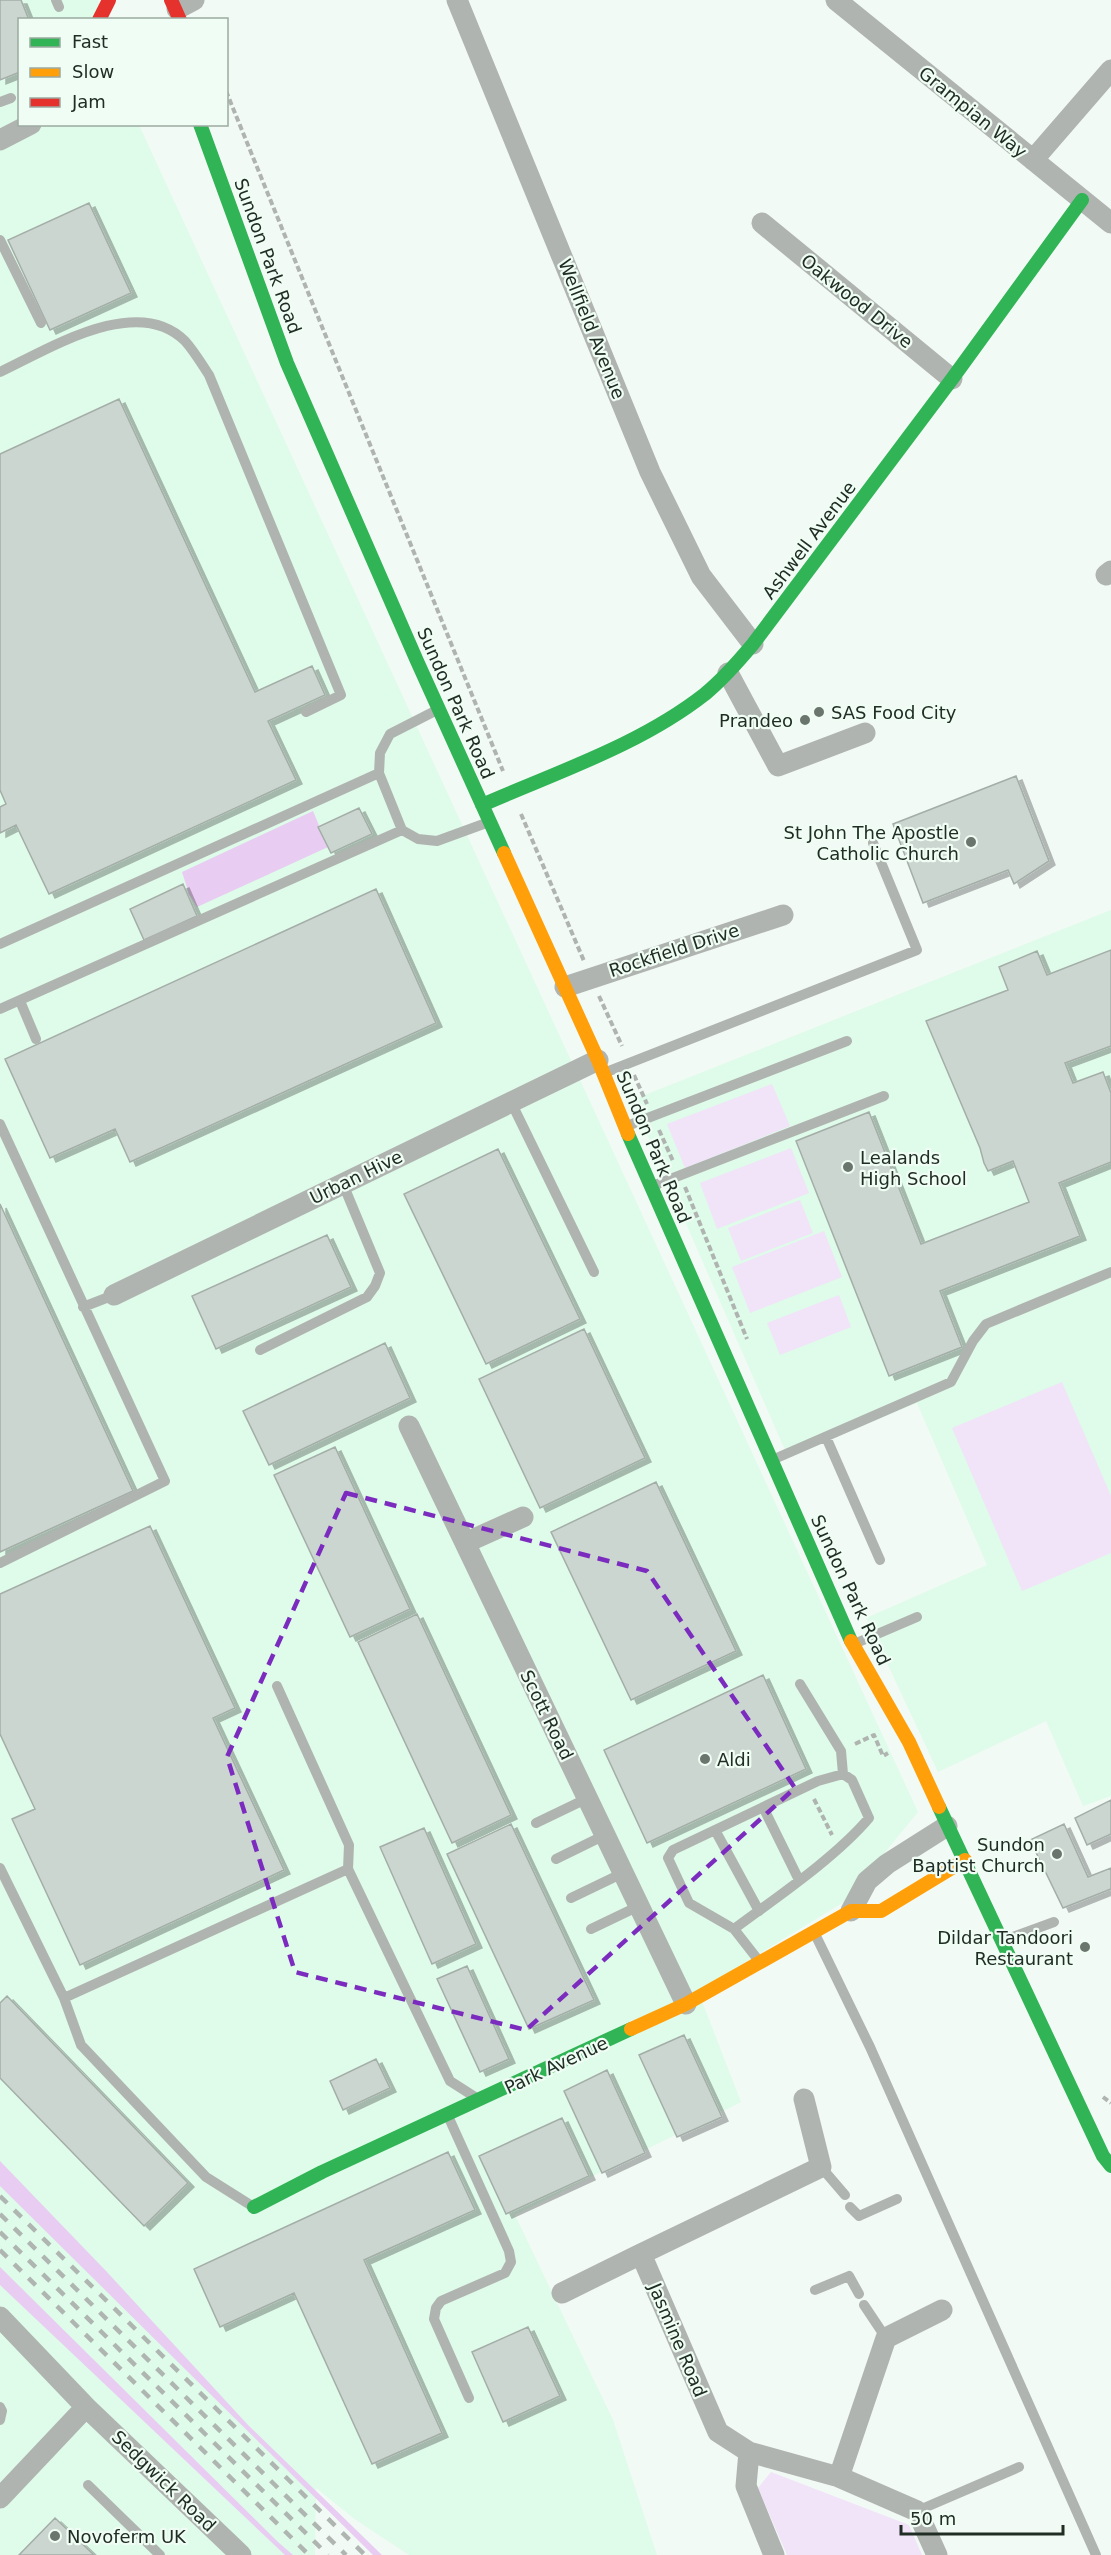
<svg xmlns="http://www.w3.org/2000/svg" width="1111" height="2555" font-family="'DejaVu Sans',sans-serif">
  <defs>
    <filter id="shadow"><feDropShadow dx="6" dy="4" stdDeviation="0" flood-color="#0004"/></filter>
  </defs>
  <rect width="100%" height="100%" fill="#f2faf5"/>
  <path fill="#dffbe9" d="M0 0H98L104 19 20 20V124L139 125 918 1812 844 1902 698 1991 741 2102 515 2215 613 2420 657 2555H409L356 2520 316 2488 315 2555H0Z
    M1111 910V1796L1083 1806 1046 1721 938 1772 866 1618 987 1565 917 1403 788 1457 632 1100Z"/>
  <path fill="#f1e3f8" d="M772 1084 790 1126 685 1168 667 1124Z
    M791 1148 809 1193 717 1229 700 1183Z
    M800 1200 813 1233 741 1261 728 1228Z
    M824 1231 842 1277 750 1313 732 1267Z
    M839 1295 851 1327 780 1355 767 1323Z
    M1062 1382 1111 1496V1553L1022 1591 952 1428Z
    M771 2472 909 2525 922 2555H787L758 2488Z"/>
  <path fill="#e8ccf2" d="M313 811 328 847 197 907 189 894 182 872Z
    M0 2161 106 2271 248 2425 382 2555H373L0 2186Z
    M0 2267 279 2543 293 2555H285L0 2285Z"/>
  <path fill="#ccd6d0" stroke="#a4aea8" stroke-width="1.5" filter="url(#shadow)" d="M0 0H21L29 20H20V72L0 80Z
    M89 203 131 293 50 330 8 240Z
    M119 399 255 692 312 666 325 695 268 721 296 780 49 894 16 825 0 833V807L6 804 0 790V454Z
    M1016 776 1049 861 1014 884 1008 870 923 903 893 824Z
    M359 808 372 834 331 853 318 827Z
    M183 884 197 916 144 940 130 909Z
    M376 889 436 1023 130 1162 115 1129 50 1158 5 1059Z
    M1111 950V1046L1065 1063 1073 1083 1103 1072 1111 1093V1162L1059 1183 1080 1236 940 1291 962 1347 889 1376 796 1141 869 1112 921 1244 1029 1202 1013 1161 988 1171 984 1163 980 1148 926 1021 1008 990 999 967 1037 951 1047 975Z
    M498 1149 580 1319 486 1364 404 1194Z
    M0 1204 133 1491 0 1552Z
    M327 1235 351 1287 216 1349 192 1296Z
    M584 1329 645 1458 540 1508 479 1379Z
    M385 1343 410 1398 269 1465 243 1411Z
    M335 1447 410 1609 350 1637 274 1475Z
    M656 1482 736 1651 631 1700 551 1532Z
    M150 1526 235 1708 213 1718 284 1870 80 1965 12 1819 35 1809 0 1734V1594Z
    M417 1614 511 1815 452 1843 358 1642Z
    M763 1675 806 1769 647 1843 604 1750Z
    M1111 1800V1834L1087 1845 1075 1818Z
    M511 1824 594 2000 529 2029 447 1854Z
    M1064 1824 1088 1877 1111 1868V1889L1063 1908 1030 1840Z
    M424 1828 476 1944 432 1964 380 1847Z
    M467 1966 509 2059 480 2072 437 1979Z
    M7 1996 188 2183 144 2226 0 2078V2003Z
    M684 2035 722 2117 677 2137 639 2055Z
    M376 2059 390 2088 343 2110 330 2081Z
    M607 2070 645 2153 602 2173 564 2091Z
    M562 2118 589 2176 506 2214 479 2156Z
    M448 2152 475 2210 364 2260 442 2433 372 2464 294 2293 220 2327 194 2269Z
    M528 2327 560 2396 503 2422 472 2352Z
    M55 2518 94 2555H19Z"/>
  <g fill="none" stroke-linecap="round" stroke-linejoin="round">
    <path stroke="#b0b4b1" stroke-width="4" stroke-dasharray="6 3" stroke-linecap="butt" d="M226 91 503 771
      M521 814 584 961
      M599 996 622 1046
      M634 1075 647 1104
      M659 1130 673 1161
      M685 1187 747 1339
      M855 1744 874 1735 883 1756 888 1753
      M814 1799 832 1835
      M1103 2097 1111 2103"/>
    <path stroke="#b0b4b1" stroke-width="10" d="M56 0 59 7
      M0 102 11 98
      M0 240 41 323
      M0 372C49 349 137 293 185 341 194 351 201 363 209 375L341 695 306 712
      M439 709 390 734 380 753 379 773 402 830 418 839 437 841 489 822
      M0 944 379 773
      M20 1001 36 1039
      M0 1009 402 830
      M604 1073 917 950 873 843
      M511 1102 594 1272
      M0 1124 165 1481 0 1563
      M627 1126 847 1041
      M650 1187 884 1096
      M83 1307 114 1295
      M260 1350 367 1297 375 1286 380 1273 343 1184
      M826 1437 880 1560
      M772 1460 951 1382 973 1341 986 1324 1111 1272
      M854 1644 917 1617
      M800 1684 841 1751 843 1774
      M277 1686 349 1845 348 1869
      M763 1807 799 1880
      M536 1823 588 1798
      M715 1830 759 1911
      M556 1859 605 1835
      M0 1868 64 1998
      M571 1898 623 1873
      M591 1929 639 1906
      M734 1929C777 1897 835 1858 869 1818L852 1780 843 1774 818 1781 673 1850 668 1858 689 1903 734 1929 759 1961
      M814 1932 870 2047 1096 2555
      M1002 1941 1054 1922
      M448 2116 509 2251 511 2262 505 2273 441 2301 436 2308 434 2319 469 2398
      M821 2167 845 2195
      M252 2206 206 2177 81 2045 64 1998 348 1869 450 2081 475 2097
      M850 2207 859 2216 897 2199
      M815 2290 849 2276 859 2294
      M864 2305 886 2338
      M0 2407 2 2411 0 2420
      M88 2485 160 2555
      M917 2511 1019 2467"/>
    <path stroke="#b0b4b1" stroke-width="21" d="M457 0 650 472 701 576 753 644
      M836 0 1111 223
      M177 9 194 0
      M0 140 31 124
      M1033 160 1111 70
      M762 223 952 379
      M1106 575 1111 571
      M728 673 778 766 865 733
      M565 987 783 915
      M114 1295 598 1060
      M409 1426 686 2004
      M465 1543 523 1517
      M851 1911 867 1881 887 1864 947 1826
      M804 2099 821 2167 641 2254 718 2432 749 2452 839 2477 917 2511 937 2555
      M562 2293 641 2254
      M0 2317 86 2407
      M749 2452 746 2486 774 2555
      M839 2477 886 2338 942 2310
      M0 2498 86 2407 241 2555"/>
    <path stroke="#30b455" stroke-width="14" d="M200 124 287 363 417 661 504 853
      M482 805C557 772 640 745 705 694 723 679 738 662 753 644L952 379 1082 200
      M628 1134 851 1641
      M939 1807 1103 2156 1111 2166
      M254 2207 322 2172 631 2029"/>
    <path stroke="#ff9f0a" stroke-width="14" d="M504 853 598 1060 628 1134
      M851 1641 909 1742 939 1807
      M631 2029 686 2004 851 1911H881L965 1860"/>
    <path stroke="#e5322d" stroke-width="14" d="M171 0 180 20
      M99 20 109 0"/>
    <path stroke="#afb5b1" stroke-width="4.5" stroke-dasharray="10 10" stroke-linecap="butt" d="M0 2196 365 2555
      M0 2214 346 2555
      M0 2232 328 2555
      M0 2250 309 2555"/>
  </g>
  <path fill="none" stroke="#7b2cbf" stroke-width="4.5" stroke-dasharray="12 8" stroke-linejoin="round" d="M346 1493 647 1571 795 1788 526 2030 295 1972 227 1757Z"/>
  <g fill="#6a756e" stroke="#effdf4" stroke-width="2">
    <circle cx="819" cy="712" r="6"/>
    <circle cx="805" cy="720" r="6"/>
    <circle cx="971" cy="842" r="6"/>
    <circle cx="848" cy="1167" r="6"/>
    <circle cx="705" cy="1759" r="6"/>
    <circle cx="1057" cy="1854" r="6"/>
    <circle cx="1085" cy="1947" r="6"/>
    <circle cx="55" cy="2536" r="6"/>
  </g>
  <g text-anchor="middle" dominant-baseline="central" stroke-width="4.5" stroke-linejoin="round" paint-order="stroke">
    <g font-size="18" fill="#202d25" stroke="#effdf4">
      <text transform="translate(973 112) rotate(39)">Grampian Way</text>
      <text transform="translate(268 256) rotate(70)">Sundon Park Road</text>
      <text transform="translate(857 301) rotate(39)">Oakwood Drive</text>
      <text transform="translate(592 329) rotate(68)">Wellfield Avenue</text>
      <text transform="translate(809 540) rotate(-53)">Ashwell Avenue</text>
      <text transform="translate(456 703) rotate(66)">Sundon Park Road</text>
      <text transform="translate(674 950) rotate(-18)">Rockfield Drive</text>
      <text transform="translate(654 1147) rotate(67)">Sundon Park Road</text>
      <text transform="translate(356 1177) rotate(-26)">Urban Hive</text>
      <text transform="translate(851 1590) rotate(65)">Sundon Park Road</text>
      <text transform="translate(547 1715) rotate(64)">Scott Road</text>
      <text transform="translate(556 2065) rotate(-25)">Park Avenue</text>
      <text transform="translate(678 2340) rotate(67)">Jasmine Road</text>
      <text transform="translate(164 2481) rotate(44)">Sedgwick Road</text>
    </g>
    <g font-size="18" fill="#202d25" stroke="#effdf4" text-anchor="start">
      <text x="831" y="712">SAS Food City</text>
      <text x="793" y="720" text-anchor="end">Prandeo</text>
      <text x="959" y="832" text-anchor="end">St John The Apostle<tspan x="959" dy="21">Catholic Church</tspan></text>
      <text x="860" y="1157">Lealands<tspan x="860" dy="21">High School</tspan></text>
      <text x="717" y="1759">Aldi</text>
      <text x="1045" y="1844" text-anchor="end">Sundon<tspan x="1045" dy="21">Baptist Church</tspan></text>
      <text x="1073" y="1937" text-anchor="end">Dildar Tandoori<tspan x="1073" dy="21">Restaurant</tspan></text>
      <text x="67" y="2536">Novoferm UK</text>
    </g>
  </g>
  <rect x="18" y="18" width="210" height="108" fill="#effdf4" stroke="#9caaa1" stroke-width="1.5"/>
  <rect x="30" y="38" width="30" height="9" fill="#30b455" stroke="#9caaa1" stroke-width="1.5"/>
  <text x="72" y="48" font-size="18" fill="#202d25">Fast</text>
  <rect x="30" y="68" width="30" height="9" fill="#ff9f0a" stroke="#9caaa1" stroke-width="1.5"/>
  <text x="72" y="78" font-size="18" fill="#202d25">Slow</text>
  <rect x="30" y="98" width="30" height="9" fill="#e5322d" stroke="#9caaa1" stroke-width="1.5"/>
  <text x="72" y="108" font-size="18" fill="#202d25">Jam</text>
  <path d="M901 2525v9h162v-9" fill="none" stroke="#202d25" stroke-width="3"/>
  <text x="910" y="2525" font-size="18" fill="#202d25" stroke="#effdf4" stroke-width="4.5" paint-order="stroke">50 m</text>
</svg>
